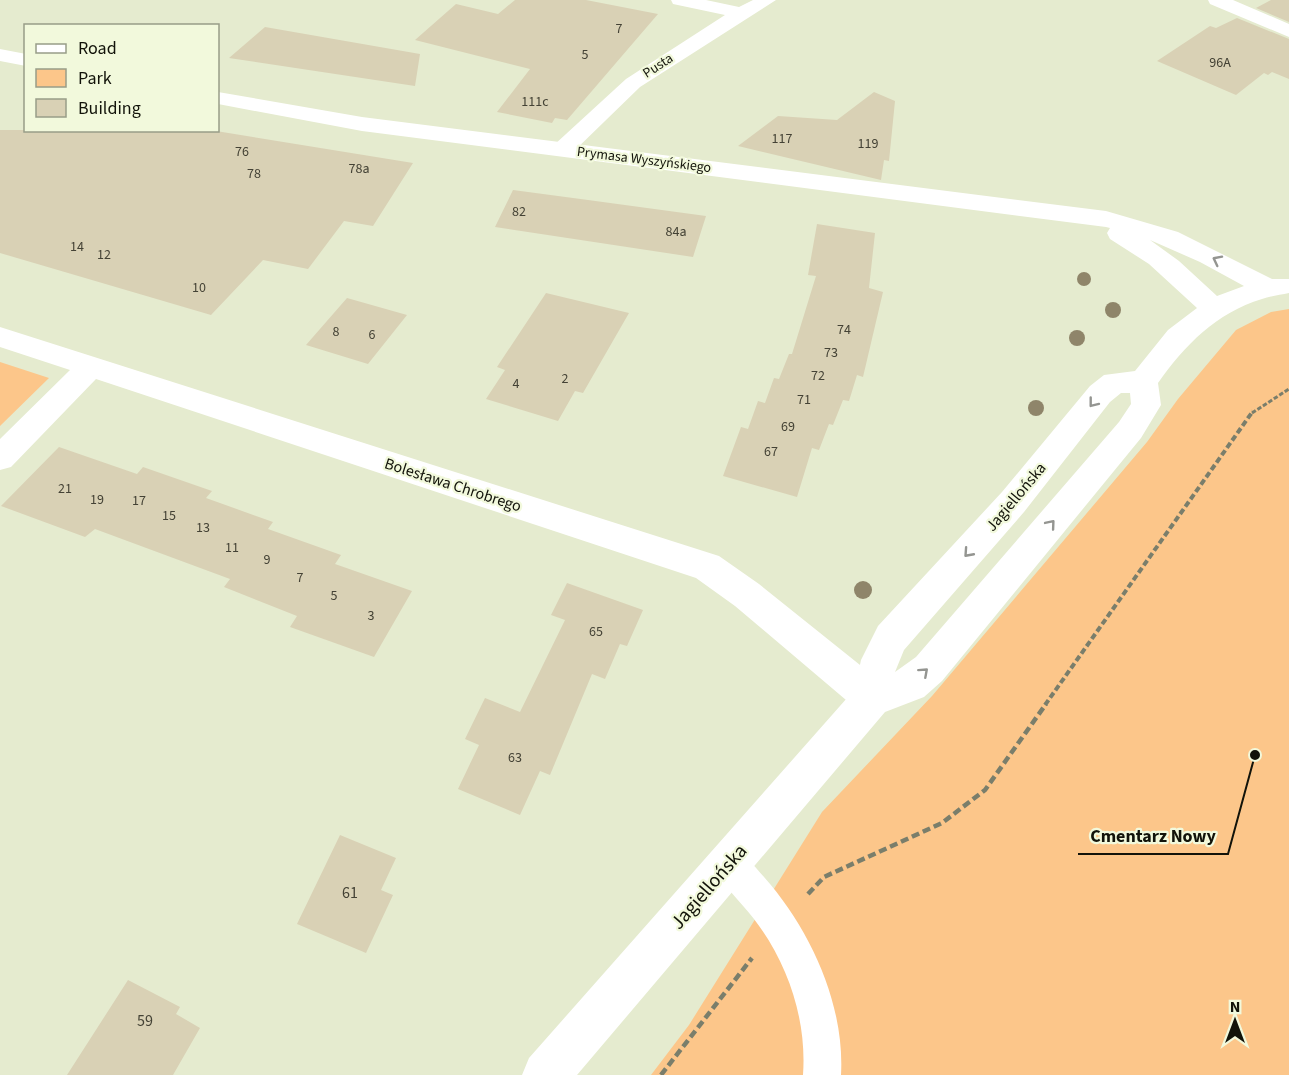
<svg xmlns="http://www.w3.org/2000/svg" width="1289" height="1075" font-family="'Source Sans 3',sans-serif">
  <rect width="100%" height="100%" fill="#e5ebcf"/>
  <path fill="#fcc68a" d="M1289 309V1075H651L689 1025 822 812 932 696 1147 442 1178 399 1236 330 1271 312Z
    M0 362 49 378 0 426Z"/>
  <path fill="#d9d1b5" d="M515 0H586L658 14 567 120 555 118 552 123 497 112 530 69 415 40 456 4 498 14Z
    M1271 0H1289V22L1256 8Z
    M1237 18 1289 39V79L1272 72 1268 75 1264 73 1236 95 1157 61 1210 26 1216 28Z
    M265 27 420 54 415 86 229 58Z
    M874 92 895 101 889 161 884 160 881 180 738 146 778 116 837 120Z
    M0 130H210L413 163 373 226 344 221 308 269 263 260 211 315 0 253Z
    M513 190 588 200 706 216 693 257 495 227Z
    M817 224 875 233 869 288 883 292 863 377 857 375 849 401 843 400 833 425 829 424 819 450 812 448 797 497 723 476 741 427 748 429 758 401 765 403 774 378 779 379 789 354H792L816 276 808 275Z
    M546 293 629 313 583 393 575 391 558 421 486 399 505 370 497 367Z
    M347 298 407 315 368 364 306 345Z
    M59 447 137 474 143 467 212 491 206 498 273 522 268 529 341 555 335 564 412 591 374 657 290 627 297 616 224 587 230 579 95 529 85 537 1 506Z
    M567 583 643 610 627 646 620 644 605 679 592 674 550 775 540 771 520 815 458 789 479 745 465 739 485 698 520 712 565 620 551 615Z
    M340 835 396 858 381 890 393 895 366 953 297 924Z
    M128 980 180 1007 176 1014 200 1028 173 1075H67Z"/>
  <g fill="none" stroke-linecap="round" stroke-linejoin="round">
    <path stroke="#7a7e6b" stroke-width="3" stroke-dasharray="4.5 2" stroke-linecap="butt" d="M1252 413 1289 389"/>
    <path stroke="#7a7e6b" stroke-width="4" stroke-dasharray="6 3" stroke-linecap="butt" d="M1045 705 1253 411"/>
    <path stroke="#7a7e6b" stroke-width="4.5" stroke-dasharray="8 4" stroke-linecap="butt" d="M808 894 824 877 942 823 985 790 1046 704
      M661 1075 752 958"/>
    <path fill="#fff" fill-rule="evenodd" d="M730 847C745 853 753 865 764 877 810 929 845 1004 841 1075H803C807 1020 788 963 754 919 740 901 722 885 713 864L718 852Z"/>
    <path fill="#fff" fill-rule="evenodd" d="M671 0H706L739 7 753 0H776L640 87 570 155H554L551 150 554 145 626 79 725 15 673 4Z
      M0 327 719 556 759 584 885 685 891 698 885 711 872 716 859 711 735 606 696 578 96 379 11 467 0 470V439L70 370 0 347Z"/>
    <path fill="#fff" fill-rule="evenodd" d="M1208 0H1233L1289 24V37L1210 4Z
      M0 49 26 54V66L0 61Z
      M218 92 362 117 1106 211 1178 232 1272 279H1289V293C1280 295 1270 296 1262 299 1216 313 1185 345 1158 383L1161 405 1141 438 942 681 924 697 885 712 577 1075H522L529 1058 855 689 861 660 878 626 1002 492 1090 386 1104 375 1135 371 1168 330 1197 308 1149 264 1110 239 1107 233 1110 228 1106 227 362 131 218 104ZM1150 240 1200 262 1244 286 1217 296 1179 261ZM1121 393H1130L1131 404 1119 422 916 657 895 672 904 650 1024 512 1110 402Z"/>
  </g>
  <g fill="#8f856a">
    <circle cx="1084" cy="279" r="7"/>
    <circle cx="1113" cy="310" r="8"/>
    <circle cx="1077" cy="338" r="8"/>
    <circle cx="1036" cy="408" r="8"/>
    <circle cx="863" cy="590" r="9"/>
  </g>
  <defs><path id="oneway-chevron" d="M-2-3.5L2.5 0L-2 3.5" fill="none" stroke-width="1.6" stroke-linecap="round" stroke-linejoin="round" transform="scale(1.5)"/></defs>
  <g stroke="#949591">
    <use href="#oneway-chevron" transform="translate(1217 260) rotate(-153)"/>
    <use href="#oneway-chevron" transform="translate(1093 403) rotate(128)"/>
    <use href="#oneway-chevron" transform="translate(1051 524) rotate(-50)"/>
    <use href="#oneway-chevron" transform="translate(968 553) rotate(132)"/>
    <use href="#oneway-chevron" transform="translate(924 672) rotate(-42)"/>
  </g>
  <g text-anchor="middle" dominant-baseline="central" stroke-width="4.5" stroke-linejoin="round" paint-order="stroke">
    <g font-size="14" fill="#444235">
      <text x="619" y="29">7</text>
      <text x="585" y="55">5</text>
      <text x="1220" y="63">96A</text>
      <text x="535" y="102">111c</text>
      <text x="782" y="139">117</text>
      <text x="868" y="144">119</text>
      <text x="242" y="152">76</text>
      <text x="359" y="169">78a</text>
      <text x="254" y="174">78</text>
      <text x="519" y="212">82</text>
      <text x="676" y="232">84a</text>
      <text x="77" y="247">14</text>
      <text x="104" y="255">12</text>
      <text x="199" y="288">10</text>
      <text x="844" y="330">74</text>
      <text x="336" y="332">8</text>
      <text x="372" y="335">6</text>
      <text x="831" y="353">73</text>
      <text x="818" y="376">72</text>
      <text x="565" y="379">2</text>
      <text x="516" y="384">4</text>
      <text x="804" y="400">71</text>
      <text x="788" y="427">69</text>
      <text x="771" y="452">67</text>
      <text x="65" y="489">21</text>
      <text x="97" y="500">19</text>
      <text x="139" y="501">17</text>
      <text x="169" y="516">15</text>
      <text x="203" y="528">13</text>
      <text x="232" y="548">11</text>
      <text x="267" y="560">9</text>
      <text x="300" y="578">7</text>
      <text x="334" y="596">5</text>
      <text x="371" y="616">3</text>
      <text x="596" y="632">65</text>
      <text x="515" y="758">63</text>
    </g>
    <g font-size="14" fill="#12130a" stroke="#f2f9dc">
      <text transform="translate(658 66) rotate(-33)">Pusta</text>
      <text transform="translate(644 160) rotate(7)">Prymasa Wyszyńskiego</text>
    </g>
    <g font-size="16" fill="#12130a" stroke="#f2f9dc">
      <text transform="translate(453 485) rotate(18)">Bolesława Chrobrego</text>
      <text transform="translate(1016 497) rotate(-50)">Jagiellońska</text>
    </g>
    <g font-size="16" fill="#444235">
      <text x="350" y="893">61</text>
      <text x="145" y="1021">59</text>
    </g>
    <g font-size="20" fill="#12130a" stroke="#f2f9dc">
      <text transform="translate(709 887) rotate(-49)">Jagiellońska</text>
    </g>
  </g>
  <path fill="none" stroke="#12130a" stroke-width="2" d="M1255 755L1228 854H1078"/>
  <circle fill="#12130a" stroke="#f2f9dc" stroke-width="2" cx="1255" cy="755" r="6"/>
  <g font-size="18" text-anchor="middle" font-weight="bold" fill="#12130a" stroke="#f2f9dc" stroke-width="4.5" stroke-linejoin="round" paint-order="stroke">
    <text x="1153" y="842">Cmentarz Nowy</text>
  </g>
  <rect x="24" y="24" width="195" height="108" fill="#f2f9dc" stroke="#989d88" stroke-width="1.5"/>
  <rect x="36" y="44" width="30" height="9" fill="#ffffff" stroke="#989d88" stroke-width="1.5"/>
  <text x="78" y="54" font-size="18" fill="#12130a">Road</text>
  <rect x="36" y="69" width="30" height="18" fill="#fcc68a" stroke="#989d88" stroke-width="1.5"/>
  <text x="78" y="84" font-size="18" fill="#12130a">Park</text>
  <rect x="36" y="99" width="30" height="18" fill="#d9d1b5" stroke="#989d88" stroke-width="1.5"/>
  <text x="78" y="114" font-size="18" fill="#12130a">Building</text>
  <g transform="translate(1235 1021)" stroke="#f2f9dc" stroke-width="4.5" paint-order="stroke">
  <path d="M0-4.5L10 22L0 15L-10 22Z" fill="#12130a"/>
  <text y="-9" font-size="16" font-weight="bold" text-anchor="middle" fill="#12130a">N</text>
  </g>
</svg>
